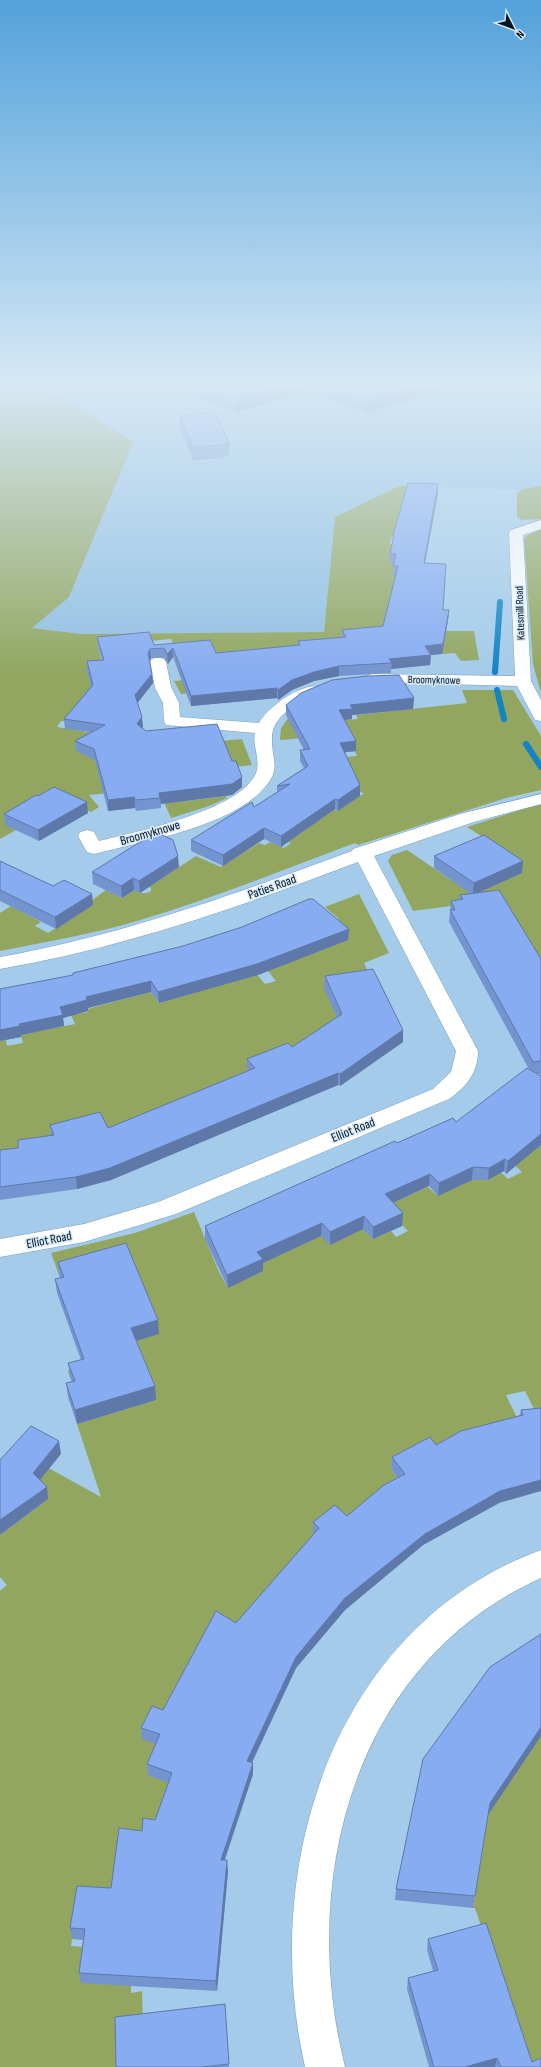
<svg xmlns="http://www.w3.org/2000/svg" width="541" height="2067" font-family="'Sofia Sans Condensed',sans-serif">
  <rect width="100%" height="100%" fill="#a4cbe9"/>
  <path fill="#92c0e2" d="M0 387H541V493L525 490 399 486 335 517 324 632 81 634 32 628Z"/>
  <path fill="#92a660" d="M0 387H44L133 442 69 597 32 628 81 634 324 632 335 517 399 486H409L394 536H392L390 544H398L390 563H395L427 631H474L479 660 461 661 455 653 442 654 436 645 243 688 181 694 174 681 199 679 177 652 171 639 98 646 103 666 87 668 96 702 71 722 61 721 57 727 93 733 220 741 242 739 252 765 235 767 186 801 226 796 227 798 209 806 171 818 158 788 89 795 99 807 91 812 58 797 16 830 0 839Z
    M541 486V519L522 520 517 517V493L524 489Z
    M541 529V693L533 664 524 539 526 536Z
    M462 690H513L541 736V790L506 798 358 845 355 843C283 870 211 899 137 921 92 934 46 942 0 951V913L11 906 41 922 35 926 48 933C69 920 86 904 106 890L122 898 134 890C140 893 145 895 151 891V888L143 884 155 883 196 856 221 867 259 843 265 845 270 842 284 848 291 843 288 842 308 828 327 806 338 811 364 793 352 790 317 759 357 756 348 737H316L280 740 281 728 291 714 312 723 358 719 356 715 467 703Z
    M536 805H541V973L496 900 413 911 388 861 392 855 407 850 451 880 483 878 494 885 521 873 492 843 467 827Z
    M359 894 389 953 364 963 372 981 343 1014 323 1074 338 1085 324 1090 247 1071 271 1096 119 1148 105 1123 52 1137 0 1162V1041L6 1040 7 1046 23 1043 17 1024 39 1031 75 1024 71 1015 88 1012 87 1009 151 992 159 1003 197 992 226 970 236 981 249 977 252 969 265 984 276 981 265 967 328 923 339 919 325 907Z
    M541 1145V1423L525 1391 506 1395 521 1426 391 1469 404 1486 325 1545 161 1745 173 1784 160 1820 112 1899 79 1897 71 1946 86 1947 131 1986V1993L142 1991 143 2024 117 2067H0V1591L7 1585 0 1577V1535L48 1499 36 1487 34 1460 101 1497 77 1424 156 1400 138 1357 70 1377 68 1371 92 1364 127 1257 59 1275 51 1253 135 1233 194 1212 219 1272 228 1288 258 1265 355 1220 373 1239 391 1231 396 1237 408 1231 384 1207 428 1187 438 1196 469 1171 479 1180H488L492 1178 489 1161 508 1179 522 1172 502 1154Z
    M541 1735V2067H528L475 1908H473L490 1802Z"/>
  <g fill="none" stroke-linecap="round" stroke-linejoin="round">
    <path stroke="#1184c5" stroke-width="6" d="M495 672 500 602
      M497 690 504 719
      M526 744 541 767"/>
    <g stroke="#789ebb" stroke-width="1">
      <path id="minor" d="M541 520V529L523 535 531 681 541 700V721L535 720 533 716 517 686 366 682 364 679 366 676 372 674 515 676 509 533 511 530Z
        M158 657 164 659 166 662 171 687 179 703 180 717 259 723C268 707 302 682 321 687L323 690 321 693C302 701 272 714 272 738 271 758 282 768 265 787 231 827 144 841 94 854L87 852 78 836 80 832 87 830 94 832 99 841C136 832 241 810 256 773 261 760 252 746 255 733L166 725 164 721 163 703 155 688 150 662 152 659Z
        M541 794V804L474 822 374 856 478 1051C478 1073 466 1087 449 1099L176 1214 84 1242 0 1257V1239L84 1224 158 1202 433 1089 451 1072 456 1051 358 862C239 907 126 947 0 969V957C123 935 235 894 352 851L353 849 460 814Z
        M541 1550V1578C353 1663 298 1880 345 2067H305C259 1866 334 1626 541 1550Z"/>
    </g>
    <use href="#minor" fill="#fff" fill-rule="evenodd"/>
  </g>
  <path fill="#7494cf" d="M177 387H452L366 413 304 391 236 413 177 391Z
    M180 416 229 443V456H224V458L193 460 180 428Z
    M438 484V493L425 563 443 610H449L448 620 442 654 431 655 430 665 391 669V673L339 676 314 681 292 690 278 700 277 698 191 706 173 657 168 664 164 658H151L150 660 153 683 137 703 142 717V728L146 731 242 787 232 795 161 804V808L136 811 135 808 108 811 95 760 76 751 75 741 90 732 65 729 64 719 91 686 87 671V661L102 660 98 646 97 637 216 653 298 646V641L342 637V630L383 626 396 575H393L394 563H390V554L392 544 393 535Z
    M414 698 413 709 352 715V719L344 720 356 751 345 752 360 785V796L338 811 335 809 281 847 264 839 223 866 191 851V840L254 807 277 792V786L304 768 300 761V750H304L286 715V705Z
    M88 813 39 841 5 825 4 814Z
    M434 856 522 873 477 893 541 959V1074H537L541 1076V1145L506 1174 504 1171 488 1180H472L438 1196 429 1186 393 1203 403 1213 402 1226 373 1239 363 1229 330 1245 321 1236 263 1263V1271L228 1288 205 1239V1226L397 1143 456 1122 529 1069 449 922 451 901 460 900V895L471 894 434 868Z
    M0 861 53 886 92 894 93 905 56 929 0 901Z
    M179 867 140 893 134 890 122 898 93 884 92 872Z
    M348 940 258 975 159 1003 151 992 88 1008V1011L63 1018 64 1026 21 1035V1037L0 1041 73 975V973Z
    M325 976 403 1030V1042L340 1086 338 1085 111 1180 77 1189 0 1200V1150L18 1148 51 1136 50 1125 108 1128 247 1071V1059L292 1047 337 1017 324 988Z
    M58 1262 159 1334 136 1340 155 1386 156 1400 77 1424 68 1397 66 1383 72 1382 70 1377 68 1363 81 1360 57 1293 55 1279 60 1278 59 1275Z
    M541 1408 499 1503 423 1545 345 1610 296 1668 252 1763H253V1774L225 1860 228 1871 217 1991 81 1983 79 1973 83 1940 72 1939 70 1928 111 1888 142 1831 155 1820 169 1783 148 1775 147 1764 156 1744 142 1739 141 1728 163 1710 236 1623 314 1535 313 1534V1522L347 1516 398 1478 391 1469 392 1457 436 1445 520 1415 521 1410Z
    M488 1815 473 1908 395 1900 396 1889Z
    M428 1939 532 2062 541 2067H429L407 1989 408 1978 433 1971 427 1950Z
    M225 2004 229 2067H116Z"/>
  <path fill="#5e78a9" d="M280 387H304V391L236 413V400Z
    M413 387H452L366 413 367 401Z
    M438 484V493L423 572 424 563Z
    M449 610 448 620 442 654 431 655 430 665 391 669 392 663 389 659 425 646Z
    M173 648V657L168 664 167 654Z
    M150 649 151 658 149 662 148 653Z
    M339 666V676L314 681 292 690 278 700V690L292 680 314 672Z
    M152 674 153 683 136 705 135 695Z
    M277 688V698L191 706V696Z
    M414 698 413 709 352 715V719L339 721V710L350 705Z
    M142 717 143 727 138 734 137 724Z
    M356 741V751L340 753V743Z
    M242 777V787L232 795 161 804 160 798 159 793Z
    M360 785V796L338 811V800Z
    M134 797 135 808 108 811V800Z
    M335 799V809L281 847V836Z
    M87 802 88 813 39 841 38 830Z
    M264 828V839L223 866V855Z
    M178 856 179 867 140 893 139 881Z
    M523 861 522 873 473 895 474 883Z
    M133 878 134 890 122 898 121 886Z
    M92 894 93 905 56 929 55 917Z
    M349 929 348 940 258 975 159 1003 158 992Z
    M151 981V992L88 1008V1011L63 1018 64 1026 21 1035V1037L0 1041V1030L19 1024 60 1007 86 997Z
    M403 1030V1042L340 1086V1074Z
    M338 1073V1085L111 1180 77 1189 76 1177Z
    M541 1134V1145L506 1174 508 1161Z
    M505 1159 504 1171 488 1180 489 1168Z
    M473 1167 472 1180 438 1196 439 1183Z
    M430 1174 429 1186 384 1207 385 1194Z
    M403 1213 402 1226 373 1239V1227Z
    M364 1216 363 1229 330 1245V1232Z
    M322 1223 321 1236 263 1263V1271L228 1288 227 1275 257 1252Z
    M158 1320 159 1334 132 1342 131 1328Z
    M155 1386 156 1400 77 1424 75 1410Z
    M59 1441 61 1454 35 1486 33 1473Z
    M541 1480V1491L499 1503 423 1545 345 1610 296 1668 247 1772V1761L296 1657 345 1598 425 1534 500 1491Z
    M47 1487 48 1499 0 1535V1520Z
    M541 1727V1736L488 1815 490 1803Z
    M253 1763V1774L221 1870V1860Z
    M227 1860 228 1871 217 1991 216 1981Z
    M497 2058 495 2067H465Z"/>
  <path fill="#87acf1" stroke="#5e78a9" d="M198 387H280L236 400Z
    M326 387H413L367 401Z
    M215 412 229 443 223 444 224 445 193 447 180 416Z
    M408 483 438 484 424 563 446 564 443 610H449L443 644 425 646 431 655 389 659 392 663 339 666 314 672 292 680 278 690 277 688 191 696 173 648 167 654 164 648 150 649 148 653 152 674 135 695 142 717 137 724 146 731 217 724 232 761H236L242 777 232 784 159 793 160 798 135 800 134 797 108 800 94 749 75 741 105 725 64 719 93 685 87 661 104 660 97 637 149 632 154 645 210 640 216 653 300 645 298 641 346 637 342 630 383 626 398 566H393L396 554H390L394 535H393Z
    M399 675 414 698 350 705 353 709 339 710 356 741 340 743 360 785 338 800 335 799 281 836 264 828 223 855 191 840 252 802 254 807 290 784 277 786 308 766 300 750 310 749 286 705 301 693 332 680 367 676Z
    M54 787 87 802 38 830 4 814 36 795 38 796Z
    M156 832 173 840 178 856 139 881 133 878 121 886 92 872Z
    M484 835 523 861 474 883 434 856Z
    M0 861 53 886 64 880 92 894 55 917 0 890Z
    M499 890 541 959V1061L533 1062 450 910H455L451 901 463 899 460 895Z
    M309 899H313L349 929 257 964 158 992 151 981 86 997 87 1000 60 1007 63 1015 19 1024 20 1026 0 1030V989L73 975V973L183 946 242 927Z
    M373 969 403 1030 340 1074 338 1073 110 1168 76 1177 0 1187V1150L18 1148V1140L54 1135 50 1125 100 1112 108 1128 255 1068 247 1059 288 1043 292 1047 342 1014 325 976Z
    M527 1068 541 1076V1134L508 1161 505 1159 489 1168 473 1167 439 1183 430 1174 385 1194 403 1213 373 1227 364 1216 330 1232 322 1223 257 1252 263 1259 227 1275 205 1226 395 1141 397 1143 453 1118 456 1122Z
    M126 1243 158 1320 131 1328 155 1386 75 1410 66 1383 75 1381 68 1363 84 1359 55 1279 64 1277 58 1262Z
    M541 1408V1480L500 1491 425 1534 345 1598 296 1657 247 1761 253 1763 221 1860H227L216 1981 79 1973 85 1929 70 1928 77 1886 111 1888 119 1828 142 1831 143 1818 155 1820 172 1773 147 1764 160 1734 141 1728 152 1706 163 1710 216 1611 236 1623 319 1528 313 1522 335 1505 347 1516 384 1485 405 1474 392 1457 430 1437 436 1445 461 1431 523 1415 521 1410Z
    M31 1426 59 1441 33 1473 47 1487 0 1520V1460Z
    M541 1634V1727L490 1803 475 1896 396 1889 423 1759 490 1667Z
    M486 1923 532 2062 541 2058V2067H501L497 2058 465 2067H434L408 1978 438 1970 428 1939Z
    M225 2004 229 2064 202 2067H116L115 2017Z"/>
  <linearGradient id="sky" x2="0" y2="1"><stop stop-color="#52a1da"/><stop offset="0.57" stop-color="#d6e8f5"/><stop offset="1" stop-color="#d6e8f5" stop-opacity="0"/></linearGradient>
  <rect width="541" height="676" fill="url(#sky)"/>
  <g text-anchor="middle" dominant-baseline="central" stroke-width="3" stroke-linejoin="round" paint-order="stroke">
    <g font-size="11" fill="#06141f" stroke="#d5e9f8">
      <text transform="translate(520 613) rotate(-92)">Katesmill Road</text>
      <text transform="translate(434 680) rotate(1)">Broomyknowe</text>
    </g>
    <g font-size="13" fill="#06141f" stroke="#d5e9f8">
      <text transform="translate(150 833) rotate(-16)">Broomyknowe</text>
      <text transform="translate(272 887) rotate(-20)">Paties Road</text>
      <text transform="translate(353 1130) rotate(-22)">Elliot Road</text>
      <text transform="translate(49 1240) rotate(-11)">Elliot Road</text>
    </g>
  </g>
  <g transform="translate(513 28) rotate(132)" stroke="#d5e9f8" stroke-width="3" paint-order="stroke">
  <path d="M0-3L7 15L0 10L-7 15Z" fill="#06141f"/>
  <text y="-6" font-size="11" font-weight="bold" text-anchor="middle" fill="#06141f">N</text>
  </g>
</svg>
